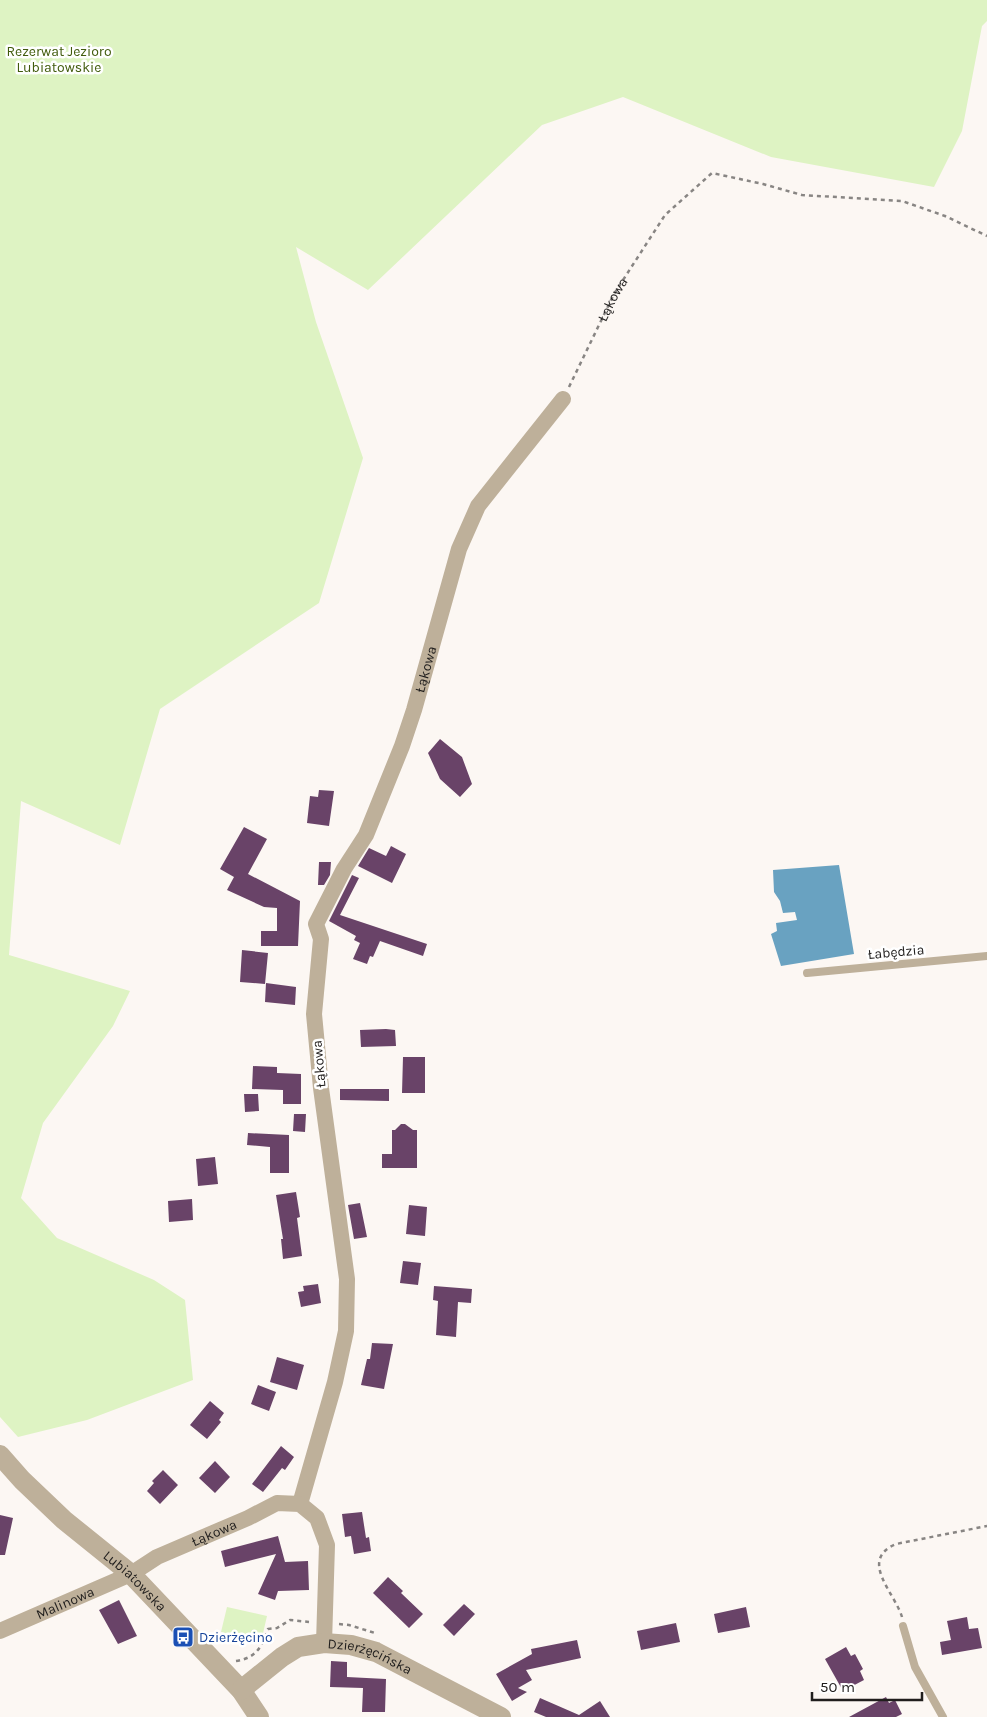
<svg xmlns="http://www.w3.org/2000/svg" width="987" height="1717" font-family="Karla,sans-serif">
  <rect width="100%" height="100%" fill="#fcf7f3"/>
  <path fill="#def3c3" d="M0 0H987V21L982 26 962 131 934 187 771 157 623 97 542 125 368 290 296 247 316 322 363 458 319 603 160 709 120 845 21 801 9 955 130 991 113 1026 43 1123 21 1198 57 1238 154 1280 185 1300 193 1380 87 1420 18 1437 0 1417Z
    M227 1607 267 1616 261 1642 221 1632Z"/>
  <path fill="#69a2c1" d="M839 865 854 954 781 966 771 934 777 931 776 923 797 920 795 912 783 913 780 901 774 892 773 870Z"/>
  <path fill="#694368" d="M440 739 462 757 472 784 460 797 440 779 428 753Z
    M319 790 334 791 329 826 307 823 310 796 318 797Z
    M244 827 267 839 248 874 300 901 298 946H261V931H277V908L264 907 227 890 234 877 220 869Z
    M391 846 406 854 392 883 358 866 369 848 386 856Z
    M319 862H331L330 875 324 885H318Z
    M352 875 359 878 340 915 427 944 423 956 380 941 373 957 370 956 367 964 353 959 360 943 354 940 356 936 329 921Z
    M242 950 268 953 265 984 240 982Z
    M266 983 296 987 295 1005 265 1002Z
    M386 1029 395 1030 396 1046 361 1047 360 1030Z
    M403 1057H425V1093H402Z
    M253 1066 277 1067V1073L301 1074V1104H283V1090L252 1089Z
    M340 1089H389V1101L340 1100Z
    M244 1094H258L259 1111 245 1112Z
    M294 1114H306L305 1132 293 1131Z
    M401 1124H405L413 1130H417V1168H382V1154H392V1130H395Z
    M248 1133 289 1135V1173H270V1147L247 1145Z
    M215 1157 218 1184 198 1186 196 1159Z
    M296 1192 300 1217 297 1218 302 1256 283 1259 281 1239H283L276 1195Z
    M192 1199 193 1220 169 1222 168 1201Z
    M360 1203 367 1237 354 1239 348 1205Z
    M409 1205 427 1207 425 1236 406 1234Z
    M403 1261 421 1263 418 1285 400 1283Z
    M318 1284 321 1303 301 1307 298 1292 304 1291 303 1286Z
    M434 1286 472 1289 471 1303 458 1302 456 1337 436 1335 438 1301 433 1300Z
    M372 1343 393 1344 384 1389 361 1385 367 1359H370Z
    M277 1357 304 1365 297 1390 270 1382Z
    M258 1385 276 1392 269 1411 251 1404Z
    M210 1401 224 1413 219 1420 221 1422 207 1439 190 1425Z
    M281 1446 294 1457 285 1470 282 1468 263 1492 252 1484Z
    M215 1461 230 1477 215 1493 199 1478Z
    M163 1470 178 1485 160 1504 147 1491 154 1483 152 1481Z
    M362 1512 366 1538 369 1537 371 1551 354 1554 351 1536 345 1537 342 1514Z
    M0 1515 13 1518 5 1555H0Z
    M278 1536 285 1562 308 1561 309 1590 278 1591 275 1600 258 1594 276 1554 225 1567 221 1551Z
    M388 1577 403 1591 401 1593 423 1614 409 1628 373 1593Z
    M119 1600 137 1636 118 1644 99 1610Z
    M464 1604 475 1614 454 1636 443 1625Z
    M746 1607 750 1627 718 1633 714 1614Z
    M967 1617 969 1629 978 1628 982 1648 942 1655 940 1642 951 1640 947 1621Z
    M676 1623 680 1642 641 1650 637 1631Z
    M577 1640 581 1658 526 1670 532 1680 518 1688 527 1692 512 1701 496 1674 532 1654 531 1649Z
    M846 1647 851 1656 855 1654 863 1669 860 1671 864 1680 843 1691 825 1659Z
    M331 1661 347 1662V1677L386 1679 385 1712H362L363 1688 330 1687Z
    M886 1697 889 1703 895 1700 902 1714 896 1717H849Z
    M540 1698 579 1715 600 1701 610 1717H546L534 1712Z"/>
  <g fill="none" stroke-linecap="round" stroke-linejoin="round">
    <g stroke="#888583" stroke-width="2.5" stroke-dasharray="4 4" stroke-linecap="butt">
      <path id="s1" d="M569 387 614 294 665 215 712 173 763 184 802 195 902 201 945 216 987 236"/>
      <path d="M902 1617C895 1593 858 1560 896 1544L987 1526"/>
      <path d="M339 1624 349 1625 375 1633"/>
      <path d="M236 1661C256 1658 262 1647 268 1629L277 1628 290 1620 309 1622"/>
    </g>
    <path stroke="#beb09a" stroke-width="8" d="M807 973 987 956
      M903 1626 915 1667 943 1717"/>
    <g stroke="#beb09a" stroke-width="16">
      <path id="s2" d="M300 1504 335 1382 346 1331 347 1279 321 1088 314 1014 321 939 316 924 344 869 366 835 402 746 414 710 459 549 478 506 563 399"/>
      <path id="s3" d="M0 1631 131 1574 157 1557 248 1518 277 1503 300 1504 317 1518 327 1545 324 1643"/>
    </g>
    <g stroke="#beb09a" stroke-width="20">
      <path id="s4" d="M0 1455 22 1480 64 1520 131 1574 241 1690 259 1717"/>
      <path id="s5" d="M241 1690 282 1657 298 1647 324 1643 351 1645 376 1652 501 1717"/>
    </g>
  </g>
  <defs>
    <g id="bus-square" transform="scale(1.125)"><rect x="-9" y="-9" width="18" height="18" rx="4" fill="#1a4fb4" stroke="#fff"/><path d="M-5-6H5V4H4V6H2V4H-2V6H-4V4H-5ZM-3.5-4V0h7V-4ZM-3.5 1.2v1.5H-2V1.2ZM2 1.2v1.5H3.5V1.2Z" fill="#fff"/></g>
  </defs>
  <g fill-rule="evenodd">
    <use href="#bus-square" x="183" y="1637"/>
  </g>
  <g text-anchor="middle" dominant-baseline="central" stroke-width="5" stroke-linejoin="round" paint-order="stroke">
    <g font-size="14" fill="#415b0c" stroke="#fff">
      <text x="59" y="51">Rezerwat Jezioro<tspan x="59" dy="16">Lubiatowskie</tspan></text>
    </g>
    <g font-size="14" fill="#201e1d" stroke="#fff">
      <text stroke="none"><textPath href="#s1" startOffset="98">Łąkowa</textPath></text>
      <text stroke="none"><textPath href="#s2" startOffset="868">Łąkowa</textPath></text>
      <text transform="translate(896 952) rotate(-5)">Łabędzia</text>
      <text transform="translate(319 1064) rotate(-95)">Łąkowa</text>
      <text stroke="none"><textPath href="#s3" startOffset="236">Łąkowa</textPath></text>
      <text stroke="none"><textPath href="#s4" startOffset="185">Lubiatowska</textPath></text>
      <text stroke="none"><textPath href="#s3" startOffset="71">Malinowa</textPath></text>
      <text stroke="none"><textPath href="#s5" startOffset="146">Dzierżęcińska</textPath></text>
    </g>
    <g font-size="14" fill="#164399" stroke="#fff" text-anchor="start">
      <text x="199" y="1637">Dzierżęcino</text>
    </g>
  </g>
  <path d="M812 1692v8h110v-8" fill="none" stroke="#201e1d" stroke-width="2.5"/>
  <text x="820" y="1692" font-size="15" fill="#201e1d" stroke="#ffffff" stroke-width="4" paint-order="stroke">50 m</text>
</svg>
